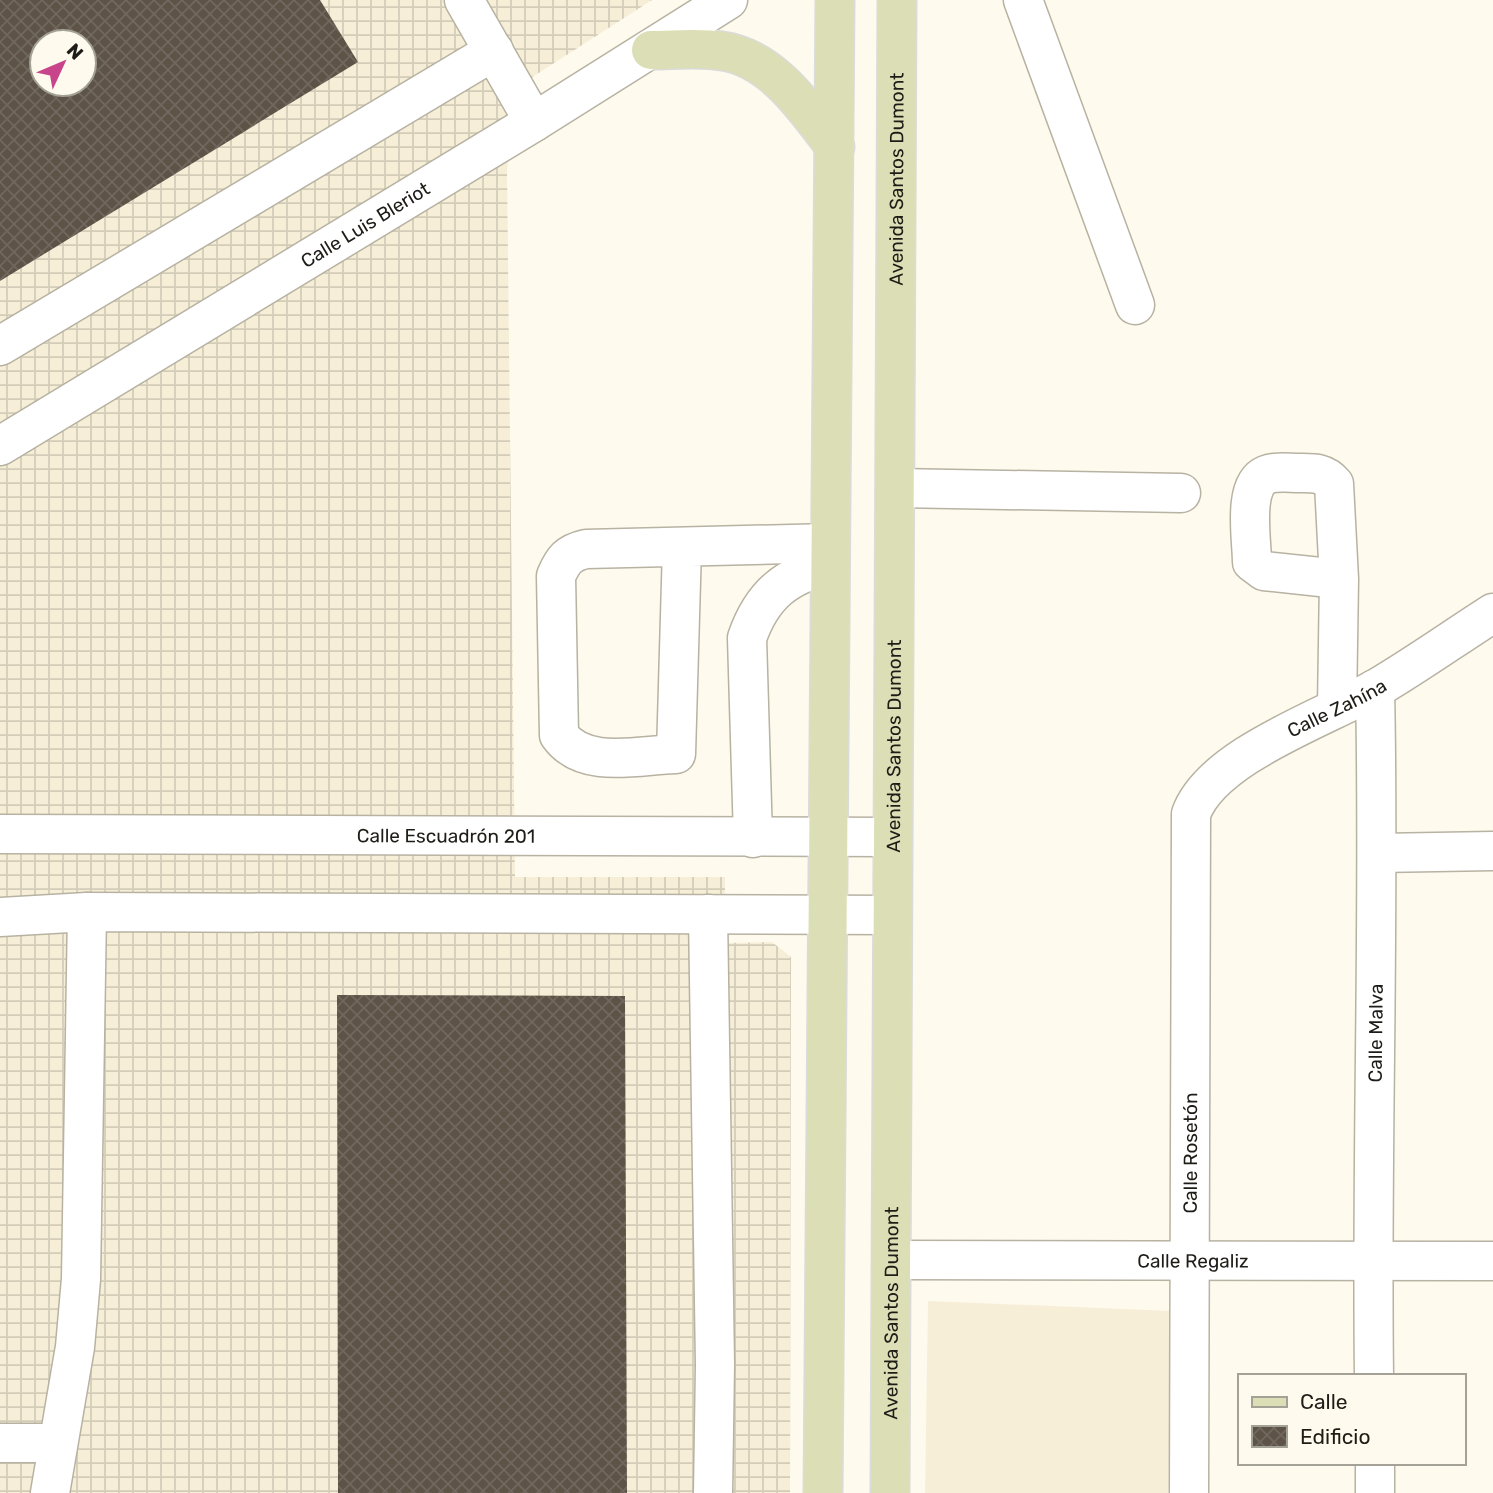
<svg xmlns="http://www.w3.org/2000/svg" width="1493" height="1493" font-family="Rubik,sans-serif">
  <defs>
    <pattern id="industrial-grid" width="8" height="8" patternUnits="userSpaceOnUse" patternTransform="scale(1.75)"><rect width="8" height="8" fill="#f6eed7"/><path d="M0 4h8M4 0v8" fill="none" stroke="#d2ccb8"/></pattern>
    <pattern id="building-cross-hatch" width="8" height="8" patternUnits="userSpaceOnUse" patternTransform="scale(1.75)"><rect width="8" height="8" fill="#5d5347"/><path d="M0 0l8 8M0 8l8-8" fill="none" stroke="#70685e"/></pattern>
  </defs>
  <rect width="100%" height="100%" fill="#fefaed"/>
  <path fill="#f6eed7" d="M928 1301 1172 1311 1168 1493H925Z"/>
  <path fill="url(#industrial-grid)" fill-rule="evenodd" d="M0 0H652L517 87 507 171 515 877H725V943L772 942 791 957 790 1493H0ZM42 42H84V84H42Z"/>
  <path fill="url(#building-cross-hatch)" fill-rule="evenodd" d="M0 0H320L358 62 0 281ZM42 42H84V84H42Z
    M337 995 625 996 627 1493H338Z"/>
  <g fill="none" stroke-linecap="round" stroke-linejoin="round">
    <g stroke="#b7b2a2" stroke-width="41">
      <g id="minor">
        <path d="M464 0 534 122"/>
        <path d="M1023 0 1135 305"/>
        <path d="M0 346 494 51"/>
        <path id="s1" d="M0 446 534 122 728 0"/>
        <path d="M897 488 1181 493"/>
        <path d="M682 547 676 754C638 755 584 770 559 735L556 576C563 560 568 553 586 549L830 543"/>
        <path d="M1337 707 1339 579 1334 484C1324 472 1313 473 1299 473 1289 473 1276 471 1266 475 1242 485 1252 541 1252 562L1264 571 1339 579"/>
        <path id="s2" d="M0 834 892 837"/>
        <path d="M753 838 747 638C762 595 786 575 830 565"/>
        <path d="M1379 853 1493 851"/>
        <path d="M708 914 715 1365 713 1493"/>
        <path d="M0 917 87 912"/>
        <path id="s3" d="M892 1260 1493 1261"/>
        <path id="s4" d="M1374 1376C1371 1147 1380 918 1375 689"/>
        <path d="M0 1443H58"/>
        <path d="M1375 1463V1493"/>
        <path d="M50 1493 75 1347 81 1279 87 912 892 915"/>
        <path id="s5" d="M1189 1493 1191 814C1212 756 1324 718 1377 688 1416 665 1454 638 1493 613"/>
      </g>
    </g>
    <g stroke="#dbdbda" stroke-width="41">
      <g id="major">
        <path d="M651 50C674 50 699 47 722 51 773 58 807 110 835 147"/>
        <path d="M823 1493 835 0"/>
        <path id="s6" d="M890 1493 897 0"/>
      </g>
    </g>
    <use href="#minor" stroke="#fff" stroke-width="38"/>
    <use href="#major" stroke="#dcdfb6" stroke-width="38"/>
  </g>
  <g text-anchor="middle" dominant-baseline="central" stroke-width="7" stroke-linejoin="round" paint-order="stroke">
    <g font-size="19" fill="#1e1c16" stroke="#fefaed">
      <text stroke="none"><textPath href="#s6" startOffset="1314">Avenida Santos Dumont</textPath></text>
      <text stroke="none"><textPath href="#s1" startOffset="427">Calle Luis Bleriot</textPath></text>
      <text stroke="none"><textPath href="#s5" startOffset="863">Calle Zahína</textPath></text>
      <text stroke="none"><textPath href="#s6" startOffset="747">Avenida Santos Dumont</textPath></text>
      <text stroke="none"><textPath href="#s2" startOffset="446">Calle Escuadrón 201</textPath></text>
      <text stroke="none"><textPath href="#s4" startOffset="343">Calle Malva</textPath></text>
      <text stroke="none"><textPath href="#s5" startOffset="340">Calle Rosetón</textPath></text>
      <text stroke="none"><textPath href="#s3" startOffset="301">Calle Regaliz</textPath></text>
      <text stroke="none"><textPath href="#s6" startOffset="180">Avenida Santos Dumont</textPath></text>
    </g>
  </g>
  <rect x="1238" y="1374" width="228" height="91" fill="#fefaed" stroke="#a4a197" stroke-width="2"/>
  <rect x="1252" y="1397" width="35" height="10" fill="#dcdfb6" stroke="#a4a197" stroke-width="2"/>
  <text x="1300" y="1409" font-size="21" fill="#1e1c16">Calle</text>
  <rect x="1252" y="1426" width="35" height="21" fill="url(#building-cross-hatch)" stroke="#a4a197" stroke-width="2"/>
  <text x="1300" y="1444" font-size="21" fill="#1e1c16">Edificio</text>
  <g transform="translate(63 63) rotate(46)"><circle r="33" fill="#fefaed" stroke="#a4a197" stroke-width="2"/>
  <path d="M0-5L12 26L0 18L-12 26Z" fill="#c8458b"/>
  <text y="-10" font-size="19" font-weight="bold" text-anchor="middle" fill="#1e1c16">N</text>
  </g>
</svg>
